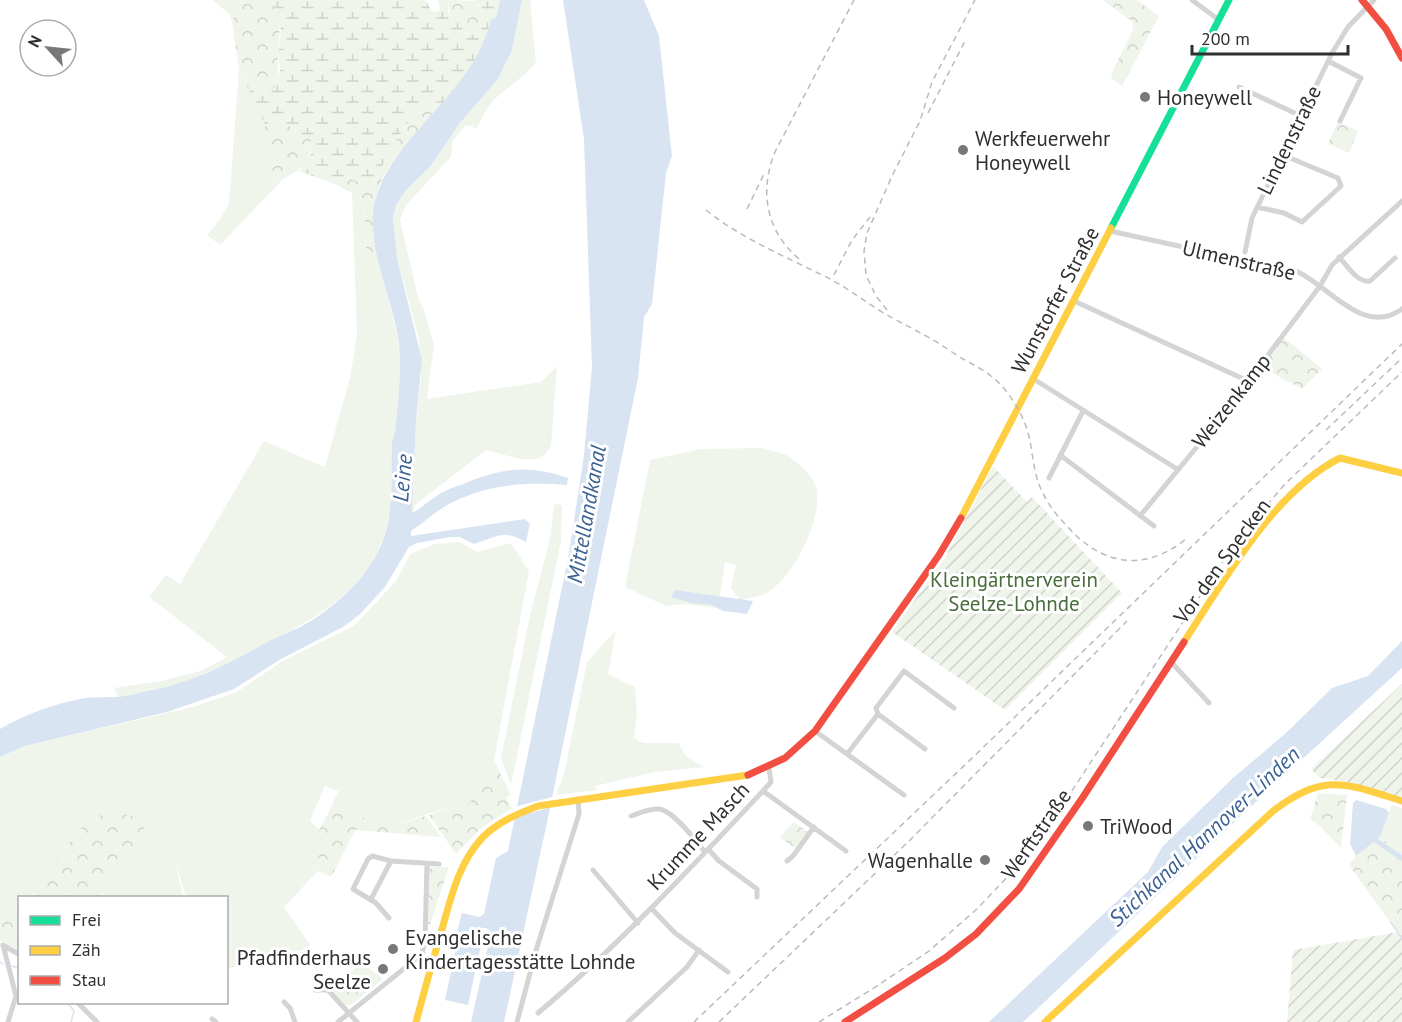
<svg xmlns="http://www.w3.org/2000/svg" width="1402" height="1022" font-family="'PT Sans',sans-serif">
  <defs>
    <pattern id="forest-crowns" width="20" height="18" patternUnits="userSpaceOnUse" patternTransform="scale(1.5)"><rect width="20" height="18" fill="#f0f5ec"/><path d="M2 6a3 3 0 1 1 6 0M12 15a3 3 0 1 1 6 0" fill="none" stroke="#ced2cb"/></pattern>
    <pattern id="wetland-marsh" width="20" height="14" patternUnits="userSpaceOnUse" patternTransform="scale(1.5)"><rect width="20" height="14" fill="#f0f5ec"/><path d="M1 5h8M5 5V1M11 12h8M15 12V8" fill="none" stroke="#ced2cb"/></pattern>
    <pattern id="garden-furrows" width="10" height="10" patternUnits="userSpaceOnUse" patternTransform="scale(1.5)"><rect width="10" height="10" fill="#f0f5ec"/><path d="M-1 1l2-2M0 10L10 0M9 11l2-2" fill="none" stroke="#ced2cb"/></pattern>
  </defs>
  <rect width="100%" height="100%" fill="#fff"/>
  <path fill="#f0f5ec" d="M213 0H236L237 5 232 22 230 15Z
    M522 0H530L536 62C532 71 501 92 492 102 486 109 482 119 477 128L475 129 471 125 465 126 453 140 451 157 406 205 400 220 418 297 424 310 434 345 427 399 541 382 557 366 551 446C547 452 543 458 536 459 524 462 499 453 486 450L415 505 412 514 416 420 421 379 419 339 397 258 393 218 396 205 407 189 430 167 460 123 498 79 512 50Z
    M239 69 265 125V140L276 156 270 174 283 179 220 245 207 235 221 218 229 204Z
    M352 193 364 200 366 249 378 258 398 339 401 373 395 433 392 441C391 467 395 497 388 523 371 589 319 617 263 645 257 648 253 652 247 655 233 664 214 671 198 678 173 688 145 692 118 697L114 688 161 681 200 671 227 657 149 597 166 575 180 584 264 441 325 467 350 378 357 335Z
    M761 448C769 450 780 452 788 456 797 461 813 476 816 487 824 517 794 577 767 593 760 597 748 598 740 600L731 588 736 565 725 562 718 608 682 604 666 606 625 587 650 460 701 449Z
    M557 503 562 506 561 541 511 785 501 758 530 615 550 539 554 505Z
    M459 542 477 552 511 543 529 571 491 777 464 811 448 807 395 825 330 810 338 791 325 786 310 820 319 830 318 871 284 907 310 945 300 951 273 950 227 970 226 898 186 897 176 864 183 897H99L144 829 75 837 30 897 20 898 19 906 0 920V757L25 746 193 707 237 692 284 660 354 626 397 580 410 554 435 544Z
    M616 630 608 674 635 687 637 714 634 738 643 743H678L687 757 704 767 655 772 595 786V788L598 790 556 795 564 774 587 662Z
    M1391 805 1402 808V855L1380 837Z"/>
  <path fill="url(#forest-crowns)" d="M236 0H273C283 17 279 35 278 53 277 65 280 74 275 86 273 90 268 93 264 96 254 87 250 77 239 69L232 22 237 5Z
    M448 0 476 1 483 14 480 30 473 35C458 30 448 16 448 0Z
    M1103 0H1137L1159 16 1122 86 1112 79 1111 75 1133 29V22Z
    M428 105 439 109C416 131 384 165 376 196 371 217 374 238 378 258L366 249 364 200 337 185 343 176 364 184H374L393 144 419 108Z
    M276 118 311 140C312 162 302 169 283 179L270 174 276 156 265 140V125Z
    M1338 122 1358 131 1349 153 1328 144Z
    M1283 337 1322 369 1302 389 1259 366Z
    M494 760 511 795 506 798 512 808 480 829 456 854 429 815 448 807 464 810 490 777Z
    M1318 793 1347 795 1341 848 1320 826 1310 819Z
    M330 810 395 825 426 816 441 837 355 830 331 877 318 871 319 830Z
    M117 812 144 820V830L99 897H30C44 878 73 832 91 820 98 815 109 813 117 812Z
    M794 822 808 832 796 849 780 837Z
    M1380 837 1402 855V939L1349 865 1356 856Z
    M429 867H449L429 928 427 920Z
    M19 906V951L0 940V920Z
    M361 962 383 979 351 1005H345L331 990Z"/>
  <path fill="url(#wetland-marsh)" d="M273 0H425L432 11 437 12 440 9 438 0H448V12L466 33 473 35 480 30C483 19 484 9 475 0H500L496 18 491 19C486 52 459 84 439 109L428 105 419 108 393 144 374 184H364L344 176 337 185 299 171 311 154V140L276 118 265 125 239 69C250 77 254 87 264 96L274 88 280 70 278 54 281 30Z"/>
  <path fill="url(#garden-furrows)" d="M993 466 1027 502 1032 497 1122 593 1005 710 892 632 945 558Z
    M1402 684V798L1335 780 1320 778 1311 769Z
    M1398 932 1402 939V1022H1287L1293 950Z"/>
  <path fill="#d9e4f2" d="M500 0H522L512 50 498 79 460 123 430 167 407 189 396 205 393 218 397 258 422 360 416 420 412 513C421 509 429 500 438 495 447 489 458 486 468 482 505 467 530 465 568 478L567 485C528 482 489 484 453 502 438 509 425 522 411 531V536L525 519 530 524 526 542C503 529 497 537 474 544L460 537H450L417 543 409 547 385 587 359 615 343 627 281 659 234 689 167 712 25 746 0 757V729C25 714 57 703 85 698 96 697 107 697 117 697 129 696 141 692 153 690 191 682 225 666 258 647 275 637 294 631 311 621 350 596 386 558 390 510 393 487 391 464 392 441L395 432C398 400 403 369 398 337 391 295 362 236 377 194 398 135 456 103 482 45 485 37 490 29 491 19L496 18Z
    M563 0H644L659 36 672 156 666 173 652 304 644 317 638 378 549 813 504 1022H471L491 932 487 928H481L480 936 482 940 468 1005 445 1000 459 934 457 932 462 913 479 917 484 914 496 858 508 851 569 553 584 455 592 367 584 139Z
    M675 590 753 601 747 614 723 611 712 605 691 603 671 597Z
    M1402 641V668L1275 784 1036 1010 1023 1022H989L1148 872 1162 847 1233 778 1286 733 1332 688 1368 676Z
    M1356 800 1386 809 1389 813 1380 837 1356 856 1350 844 1353 803Z"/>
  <path fill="#fff" d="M556 796 554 807 525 814 512 820 514 807Z"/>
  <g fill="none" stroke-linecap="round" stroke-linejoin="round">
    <path stroke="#d9e4f2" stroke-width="1.5" d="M1391 922 1402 939
      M0 962 3 964
      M12 966 20 969
      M67 1002 74 1011 71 1022"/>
    <path stroke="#d9e4f2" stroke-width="5" d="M1375 840 1402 858"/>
    <path stroke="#d4d4d4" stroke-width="5" d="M1192 0 1219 20
      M1328 61 1361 78 1340 121
      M1239 87 1301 116
      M1257 207 1284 213 1302 222 1341 186 1338 178 1283 155
      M1110 231 1298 272C1330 287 1364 337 1402 309
      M1245 252 1252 218 1332 53 1348 27 1374 0
      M1339 257C1348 266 1357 283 1370 281L1395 258
      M1074 301 1248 381
      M1032 378 1177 469
      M1060 455 1154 526
      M1049 478 1083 411
      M1140 516 1196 448 1259 367 1320 286 1332 265 1402 201
      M1171 662 1209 703
      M878 714 925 749
      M815 731 904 795
      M847 754 878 714 876 708 904 671 954 708
      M763 791 846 851
      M631 816C640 813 649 808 659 809 673 810 696 841 705 852
      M708 849 719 861 757 889V897
      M787 861 793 856 814 827
      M593 870 638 923
      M371 899 391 861
      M652 909 675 933 728 972
      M389 918 376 903 353 889 368 859 372 856 391 861 439 864
      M3 945 16 996 8 1022
      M3 945 20 955
      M315 990H328L357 1022
      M77 1002 97 1022
      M284 1002 290 1008 295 1022
      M538 1013C619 945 691 868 763 791L771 782 769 768
      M212 1019 216 1022
      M338 1022 422 954 425 939 427 864
      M517 1022 537 947 579 814 578 799
      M628 1022 687 967 699 950"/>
    <path stroke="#16e098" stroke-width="7" d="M1111 228 1229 0"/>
    <path stroke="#ffcf43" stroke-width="7" d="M961 518 1111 228
      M1184 642C1223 582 1274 491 1340 458L1402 473
      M416 1022C424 992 432 963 441 933 450 901 458 863 483 837 498 822 517 814 538 806L748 775
      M1045 1022 1273 811C1325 772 1344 783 1402 801"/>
    <path stroke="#f24e42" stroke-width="7" d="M1362 0 1386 29 1402 58
      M748 775 785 758 815 731 939 555 961 518
      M845 1022 945 958 976 934 1019 889 1083 797 1184 642"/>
    <path stroke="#bbb" stroke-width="1.5" stroke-dasharray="6 4.5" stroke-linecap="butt" d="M928 113 965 41
      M747 209 764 174
      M706 210C739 237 782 255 820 274 842 284 861 299 882 312 904 325 927 335 949 350 966 362 986 369 1001 385 1015 401 1026 420 1030 441 1033 457 1034 474 1041 489 1047 503 1056 515 1067 526 1101 565 1144 573 1186 539
      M799 259C766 231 759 191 775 152L854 0
      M834 275 852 240 870 217
      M887 310 876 296 866 275 864 251 867 233 892 176 920 121 932 82 975 0
      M1326 430 1402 358
      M694 1022 968 762 1402 344
      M719 1022 908 842 1127 621
      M819 1022 877 986 929 951 977 909 1014 870 1062 806 1237 540 1285 484 1402 372"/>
  </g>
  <g fill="#787878" stroke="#fff" stroke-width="2">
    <circle cx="1145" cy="97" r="6"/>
    <circle cx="963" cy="150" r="6"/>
    <circle cx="1088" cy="826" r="6"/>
    <circle cx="985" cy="860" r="6"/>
    <circle cx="393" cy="949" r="6"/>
    <circle cx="383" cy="969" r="6"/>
  </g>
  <g text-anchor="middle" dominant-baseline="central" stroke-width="6" stroke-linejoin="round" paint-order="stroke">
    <g font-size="21" fill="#2f2f2f" stroke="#fff" text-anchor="start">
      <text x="1157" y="97">Honeywell</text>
      <text x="975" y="138">Werkfeuerwehr<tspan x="975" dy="24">Honeywell</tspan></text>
      <text x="1100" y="826">TriWood</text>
      <text x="973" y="860" text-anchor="end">Wagenhalle</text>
      <text x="405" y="937">Evangelische<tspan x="405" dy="24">Kindertagesstätte Lohnde</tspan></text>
      <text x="371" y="957" text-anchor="end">Pfadfinderhaus<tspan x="371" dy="24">Seelze</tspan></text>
    </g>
    <g font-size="21" fill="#2f2f2f" stroke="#fff">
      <text transform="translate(1289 140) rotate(-64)">Lindenstraße</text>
      <text transform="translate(1239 260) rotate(13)">Ulmenstraße</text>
      <text transform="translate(1055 300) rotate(-62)">Wunstorfer Straße</text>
      <text transform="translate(1231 401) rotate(-52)">Weizenkamp</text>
      <text transform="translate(1222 561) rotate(-54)">Vor den Specken</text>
      <text transform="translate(1036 834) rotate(-55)">Werftstraße</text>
      <text transform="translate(698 836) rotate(-47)">Krumme Masch</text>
    </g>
    <g font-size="21" fill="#496c3c" stroke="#fff">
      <text x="1014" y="579">Kleingärtnerverein<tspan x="1014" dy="24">Seelze-Lohnde</tspan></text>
    </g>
    <g font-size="22" font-style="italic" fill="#3b6193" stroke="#fff">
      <text transform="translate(402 478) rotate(-85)">Leine</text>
      <text transform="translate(586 514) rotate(-80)">Mittellandkanal</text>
      <text transform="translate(1204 836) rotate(-43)">Stichkanal Hannover-Linden</text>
    </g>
  </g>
  <rect x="18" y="896" width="210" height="108" fill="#ffffff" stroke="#acacac" stroke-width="1.5"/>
  <rect x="30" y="916" width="30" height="9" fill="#16e098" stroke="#acacac" stroke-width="1.5"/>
  <text x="72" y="926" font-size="18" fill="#2f2f2f">Frei</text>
  <rect x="30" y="946" width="30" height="9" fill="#ffcf43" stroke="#acacac" stroke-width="1.5"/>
  <text x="72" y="956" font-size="18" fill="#2f2f2f">Zäh</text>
  <rect x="30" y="976" width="30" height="9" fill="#f24e42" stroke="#acacac" stroke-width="1.5"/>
  <text x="72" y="986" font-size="18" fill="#2f2f2f">Stau</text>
  <g transform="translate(48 48) rotate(297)"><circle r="28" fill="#ffffff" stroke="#acacac" stroke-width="1.5"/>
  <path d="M0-4.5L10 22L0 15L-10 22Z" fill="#787878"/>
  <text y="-9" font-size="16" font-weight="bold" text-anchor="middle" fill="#2f2f2f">N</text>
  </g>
  <path d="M1192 45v9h156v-9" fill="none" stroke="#2f2f2f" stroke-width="3"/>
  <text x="1201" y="45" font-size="18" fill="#2f2f2f" stroke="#ffffff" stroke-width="4.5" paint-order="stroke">200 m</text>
</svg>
